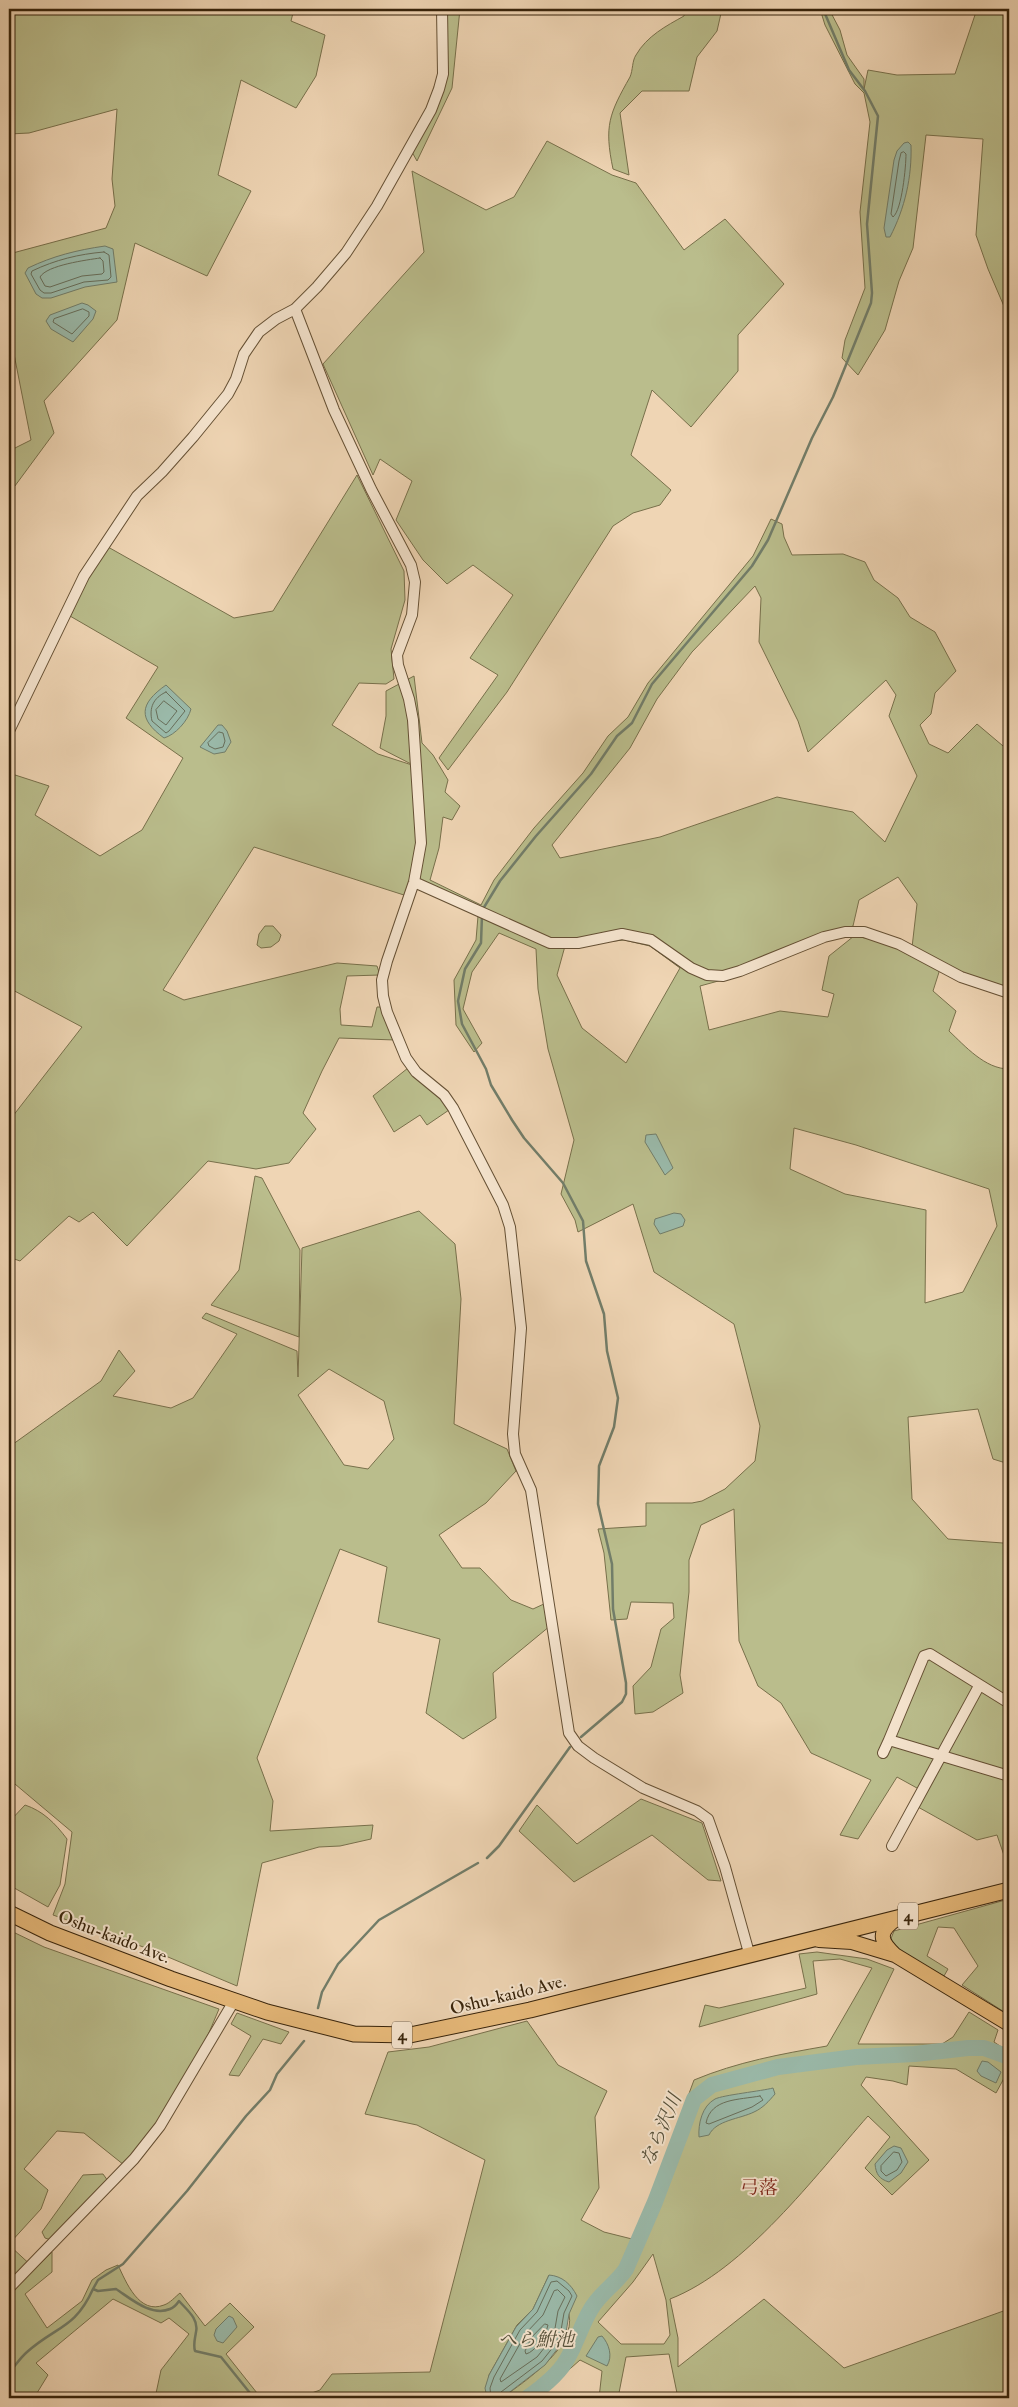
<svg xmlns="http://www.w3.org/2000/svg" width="1018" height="2407" font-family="'IM FELL Double Pica','Noto Serif JP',serif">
  <rect width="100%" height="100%" fill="#efd5b4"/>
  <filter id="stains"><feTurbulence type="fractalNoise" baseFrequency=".004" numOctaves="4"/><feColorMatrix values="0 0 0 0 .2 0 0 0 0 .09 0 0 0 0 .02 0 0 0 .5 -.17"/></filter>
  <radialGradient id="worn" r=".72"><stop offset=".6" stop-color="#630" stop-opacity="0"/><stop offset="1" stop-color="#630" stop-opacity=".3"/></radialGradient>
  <path fill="#babd8c" stroke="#78704b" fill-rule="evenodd" d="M9 9H294L291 21 325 35 316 76 296 108 241 80 218 175 251 191 207 276 135 243 117 320 44 401 54 433 9 494V451L31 440 13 349 9 352V254L106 228 115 206 112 179 117 109 29 133 9 134Z
    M445 9H460L452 88 417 161 412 152 443 91Z
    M686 9H722L717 31 697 57 689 91H642L620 113 629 175 613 169C604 126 609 114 630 77 633 70 632 61 636 55 647 36 666 26 684 16Z
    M820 9H829L840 30 847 55 864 79V89L868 70 897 75 955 74 977 9H1009V318L988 269 976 235 983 139 926 135 913 248 899 281 885 330 858 375 842 358 845 340 865 288 860 212 870 122 864 93 855 84 825 25Z
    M547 141 612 175 636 183 684 250 725 219 784 284 738 335V371L691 427 652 390 631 455 671 490 660 505 633 513 613 526 507 692 448 770 439 758 498 675 470 658 513 595 473 565 447 584 423 560 396 520 412 481 380 459 373 475 323 364 424 252 412 171 486 210 514 197Z
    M357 475 404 571 405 600 391 649 394 679 386 684 359 683 332 725 378 754 412 765 417 841 407 896 254 847 163 990 184 1000 337 963 377 966 380 975 347 976 340 1009 341 1025 372 1027 377 1007H381L395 1040 339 1038 322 1071 303 1113 316 1129 289 1163 256 1169 208 1161 127 1246 93 1212 79 1222 69 1216 20 1261 9 1257V1121L82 1027 9 988V773L49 786 35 815 100 856 142 830 183 758 126 718 158 667 70 616 86 579 108 547 234 618 273 611Z
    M771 519 782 524 784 537 792 555 843 554 865 562 874 580 898 598 910 617 935 632 956 671 935 693 931 714 920 725 929 744 948 753 977 724 1009 751V982L1003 994 940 969 933 991 956 1011 949 1031C965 1046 985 1069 1009 1069V1464L993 1459 978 1409 908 1417 912 1499 948 1539 1003 1543 1009 1537 1008 1867 997 1835 977 1840 918 1807 926 1793 897 1777 858 1839 840 1835 871 1780 811 1753 781 1703 758 1686 739 1641 734 1509 701 1525 689 1560V1592L680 1675 683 1693 653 1712 635 1714 633 1686 651 1667 661 1629 674 1618 673 1603 631 1602 627 1619 611 1620 604 1553 598 1529 646 1526V1503H692L702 1501 725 1489 755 1461 760 1426 734 1324 654 1272 633 1204 578 1232 575 1220 561 1194 574 1140 548 1049 538 989 536 949 499 933 472 972 463 1009 482 1043 474 1052 456 1025 454 980 476 940 478 916 416 887 418 841 413 765 380 748 386 716V691L414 676 422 743 433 755 448 780 445 792 460 806 452 820 443 817 439 848 430 880 481 905 494 880 534 828 583 773 608 736 628 717 648 683 753 556ZM755 586 761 598 759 642 798 721 808 752 886 680 896 695 889 716 917 776 885 842 853 812 777 797 660 837 560 858 552 845 630 748 657 699 692 652ZM898 877 917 904 911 956 882 941 854 936 829 956 822 990 834 994 828 1017 780 1011 709 1030 700 986 722 980 853 926 859 900ZM624 940 650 946 680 968 626 1063 582 1028 557 975 565 946ZM794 1128 856 1145 989 1189 997 1226 963 1292 925 1303 926 1210 845 1194 790 1169Z
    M265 926H273L281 935 279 941 271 947 261 948 257 945 259 934Z
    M408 1068 441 1098 449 1110 427 1125 420 1115 394 1132 373 1096Z
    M255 1176 262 1178 300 1250 299 1337 211 1305 239 1270Z
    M419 1211 455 1244 461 1299 454 1424 507 1449 516 1471 486 1503 439 1535 462 1568H480L511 1600 533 1609 546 1603 550 1626 493 1673 496 1718 463 1739 426 1713 440 1639 378 1622 387 1567 340 1549 257 1758 273 1801 270 1831 373 1825 371 1839 340 1846 319 1847 262 1863 237 1986 149 1949 53 1915 65 1884 72 1832 9 1779V1447L101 1381 119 1350 135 1371 113 1396 171 1408 193 1398 237 1334 202 1318 206 1313 297 1351 298 1377 302 1248ZM329 1369 384 1401 394 1439 368 1469 344 1465 298 1395Z
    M641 1799 702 1823 721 1881 708 1880 652 1835 574 1882 519 1831 537 1805 577 1844Z
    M25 1805C43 1811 55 1823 67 1839L60 1885 48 1907 9 1885V1822Z
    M1009 1899V2015L962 1985 978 1966 954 1928 938 1927 927 1956 948 1969 944 1976 903 1953 890 1941 894 1931Z
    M9 1930 44 1947 219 2009 197 2061 150 2135 124 2165 84 2133 57 2131 24 2169 48 2190 41 2209 9 2244Z
    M817 1952 867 1959 894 1969 858 2044H942L953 2037 969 2012 998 2030 994 2042 1009 2052V2069L996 2093 956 2069 909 2066 907 2085 893 2081 866 2077 861 2085 929 2160 892 2195 865 2168 890 2137 868 2116C815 2176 745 2270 670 2299L678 2338V2367L764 2299 844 2368 1009 2309V2398H678L669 2354 626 2357 618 2398H599L602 2371 580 2360 537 2398H502C525 2381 576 2348 569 2314 566 2301 555 2287 549 2275L533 2309 517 2325 489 2375 487 2398H298L320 2390 332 2374 430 2372 485 2160 417 2125 365 2114 388 2052 429 2047 527 2021 558 2065 607 2091 595 2117 599 2188 581 2220 604 2232 632 2239 640 2226 694 2080C737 2062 781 2054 827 2046L872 1968 840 1959 813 1961 817 1994 699 2027 705 2005 719 2008 806 1988 799 1954ZM653 2254 666 2300 670 2335 664 2344H621L598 2322 633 2282Z
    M237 2013 289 2032 281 2044 263 2039 239 2076 229 2075 251 2036 231 2024Z
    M103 2174 108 2181 51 2240 45 2238 42 2232 83 2175Z
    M9 2245 35 2269 52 2252V2272L25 2294 47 2328 82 2301 92 2280 106 2270 118 2265C126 2282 139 2315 164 2305 170 2303 175 2297 180 2293L205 2326 230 2303 254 2327 226 2354 261 2398H155L161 2370 189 2334 169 2318 161 2323 113 2299 36 2363 48 2375 37 2393 42 2398H21L9 2390Z"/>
  <path fill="#9ab9a9" stroke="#727d69" d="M908 142 911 145C912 177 905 208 890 237H886L884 228 894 160 897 151 904 143Z
    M105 246 113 249 117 282 85 287 51 298H42L36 294 25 273 28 268C53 256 77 250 105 246Z
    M82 303 88 305 96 311 93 319 73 342 51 329 46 321 50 315Z
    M166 685 191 709C188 721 175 735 164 738 138 719 139 704 166 685Z
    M218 725H222L227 731 231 742 225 752 214 754 200 747Z
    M656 1134 673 1168 665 1175 645 1142 646 1135Z
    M674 1213 681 1214 685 1220 683 1226 660 1234 654 1224 655 1219Z
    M982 2061 988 2062 1001 2072 996 2083 981 2076 977 2071Z
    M773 2088 775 2094C769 2101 763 2108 754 2112 740 2119 716 2120 709 2135L699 2137C698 2124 702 2106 715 2099 723 2095 762 2091 773 2088Z
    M894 2146 901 2148 908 2162 901 2173 889 2182C879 2179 876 2174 875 2164L887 2150Z
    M549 2275C562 2276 571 2284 577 2296L569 2314 565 2339 545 2365 502 2398H487L485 2388 489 2375 516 2327 533 2309Z
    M229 2316 233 2318 237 2327 223 2343 217 2341 214 2335 216 2329Z
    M602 2336C609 2344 613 2356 607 2366L586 2356 598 2337Z"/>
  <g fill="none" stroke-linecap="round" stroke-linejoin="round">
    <path stroke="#686e5a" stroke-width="1" d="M904 152 906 154C906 166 902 210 893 217L891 214 899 161 901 153Z
      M104 252 109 255 111 277 108 280 84 282 51 293H44L40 290 31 274 32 271C55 260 79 254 104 252Z
      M100 258 103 261 104 272 102 274 82 276 50 287 45 286 40 277C47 265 87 260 100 258Z
      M83 309 89 312V316L72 334 53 322 54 319Z
      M166 692 185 711 169 731 166 733 152 721C149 708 153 698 166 692Z
      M164 701 177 711 166 725 158 719 156 710Z
      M219 732 223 733 225 741 223 747 215 749 209 746 208 743Z
      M760 2096 763 2100 752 2107 709 2124 706 2123C711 2098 739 2100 760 2096Z
      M894 2152 899 2153 902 2162 897 2170 886 2176 881 2171V2166Z
      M558 2290 565 2297 558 2311 554 2334 545 2347 537 2357 501 2382 500 2379 526 2333 543 2315 554 2291Z
      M545 2324 548 2325C546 2335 535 2352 526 2354L525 2351 532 2337Z
      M491 2398 490 2388 494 2377 520 2330 537 2312 551 2282 557 2281 569 2291 572 2296 564 2313 560 2336 550 2351 542 2361 501 2392 499 2398"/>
    <path stroke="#727d69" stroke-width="2.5" d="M483 909 500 881 536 836 591 774 617 736 632 723 652 684 752 566 768 540 812 438 833 397 871 303 872 293 867 224 878 116 865 91 849 70 823 9
      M482 915 481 943 465 969 458 1001 462 1024 486 1069 491 1085 512 1120 524 1138 563 1183 583 1221 586 1261 604 1314 607 1351 618 1398 614 1427 599 1466 598 1504 612 1564 613 1609 626 1683V1694L622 1702 581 1737
      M487 1858 499 1846 570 1747
      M318 2008 322 1992 338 1964 379 1920 478 1863
      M93 2289 98 2280 123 2264 187 2191 246 2116 270 2090 277 2074 304 2041
      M9 2373C15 2366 20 2358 27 2352 56 2326 75 2329 93 2289L98 2291 116 2289C130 2298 151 2317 170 2309 173 2308 177 2304 179 2301 187 2310 199 2319 196 2332 195 2339 193 2344 195 2351L221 2357 254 2398"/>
    <path stroke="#9ab9a9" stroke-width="16" d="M527 2398C541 2388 557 2376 566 2361 576 2345 581 2325 591 2309 600 2293 616 2284 626 2269L655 2202 694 2099 712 2085 778 2067 856 2057 915 2054 968 2048H984L1009 2057"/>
    <g stroke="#655034" stroke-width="12">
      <path id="minor" d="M295 309 334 410 371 489 411 565 415 582 412 615 397 655 398 665 409 699 413 720 421 843 414 882 387 961 382 980 383 996 387 1012 406 1058 416 1072 444 1095 453 1108 503 1205 510 1227 521 1328 513 1434 515 1454 531 1490 569 1733 578 1746 594 1758 643 1788 697 1811 708 1819 725 1867 749 1953
        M9 731 84 576 137 496 162 472 193 437 228 394 236 379 244 354 259 332 276 319 295 309 317 287 346 253 377 206 431 110 439 89 443 74 442 9
        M414 882 550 943H578L622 934 651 940 691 968 707 975 723 976 740 971 824 937 845 932H864L899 944 961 977 1009 993
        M1009 1703 930 1654 924 1656 889 1740 1009 1776
        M883 1753 889 1740
        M892 1846 979 1686
        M9 2288 134 2159 160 2126 234 2001"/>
    </g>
    <g stroke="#37230a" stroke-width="16">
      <path id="major" d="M819 1940 852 1942 895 1955 1009 2024
        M895 1955C879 1940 878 1932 896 1919"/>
    </g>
    <g stroke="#37230a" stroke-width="17">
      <path id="highway" d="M9 1913 50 1933 171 1979 267 2012 354 2034 410 2035 530 2010 1009 1890"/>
    </g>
    <use href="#minor" stroke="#f5e4ce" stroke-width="10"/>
    <use href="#major" stroke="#e8ba7a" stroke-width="14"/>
    <use href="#highway" stroke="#e8ba7a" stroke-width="15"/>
  </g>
  <g text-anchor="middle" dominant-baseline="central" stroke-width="4" stroke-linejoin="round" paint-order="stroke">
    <g fill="#f5e4ce" stroke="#705d45" stroke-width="1">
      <rect x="898" y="1902.5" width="20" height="27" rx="4"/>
      <rect x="392" y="2021.5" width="20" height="27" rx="4"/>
    </g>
    <g font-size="16" font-weight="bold" fill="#37230a">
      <text x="908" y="1916">4</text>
      <text x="402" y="2035">4</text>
    </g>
    <g font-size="18" fill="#37230a" stroke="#f5e4ce">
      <text transform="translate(114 1937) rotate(21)">Oshu-kaido Ave.</text>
      <text transform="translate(508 1995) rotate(-14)">Oshu-kaido Ave.</text>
    </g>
    <g font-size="19" font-style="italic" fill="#55503a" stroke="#f5e4ce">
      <text transform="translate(661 2130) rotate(-67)">なら沢川</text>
      <text x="536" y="2340">へら鮒池</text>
    </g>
    <g font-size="19" fill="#7a1f14" stroke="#f5e4ce">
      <text x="759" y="2188">弓落</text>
    </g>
  </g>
  <rect width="1018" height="2407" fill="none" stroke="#efd5b4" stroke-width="30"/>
  <rect x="10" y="10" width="998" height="2387" fill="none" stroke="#37230a" stroke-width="2.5"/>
  <rect x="15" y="15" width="988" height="2377" fill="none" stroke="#37230a"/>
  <rect width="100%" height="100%" filter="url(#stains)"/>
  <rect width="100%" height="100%" fill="url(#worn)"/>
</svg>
